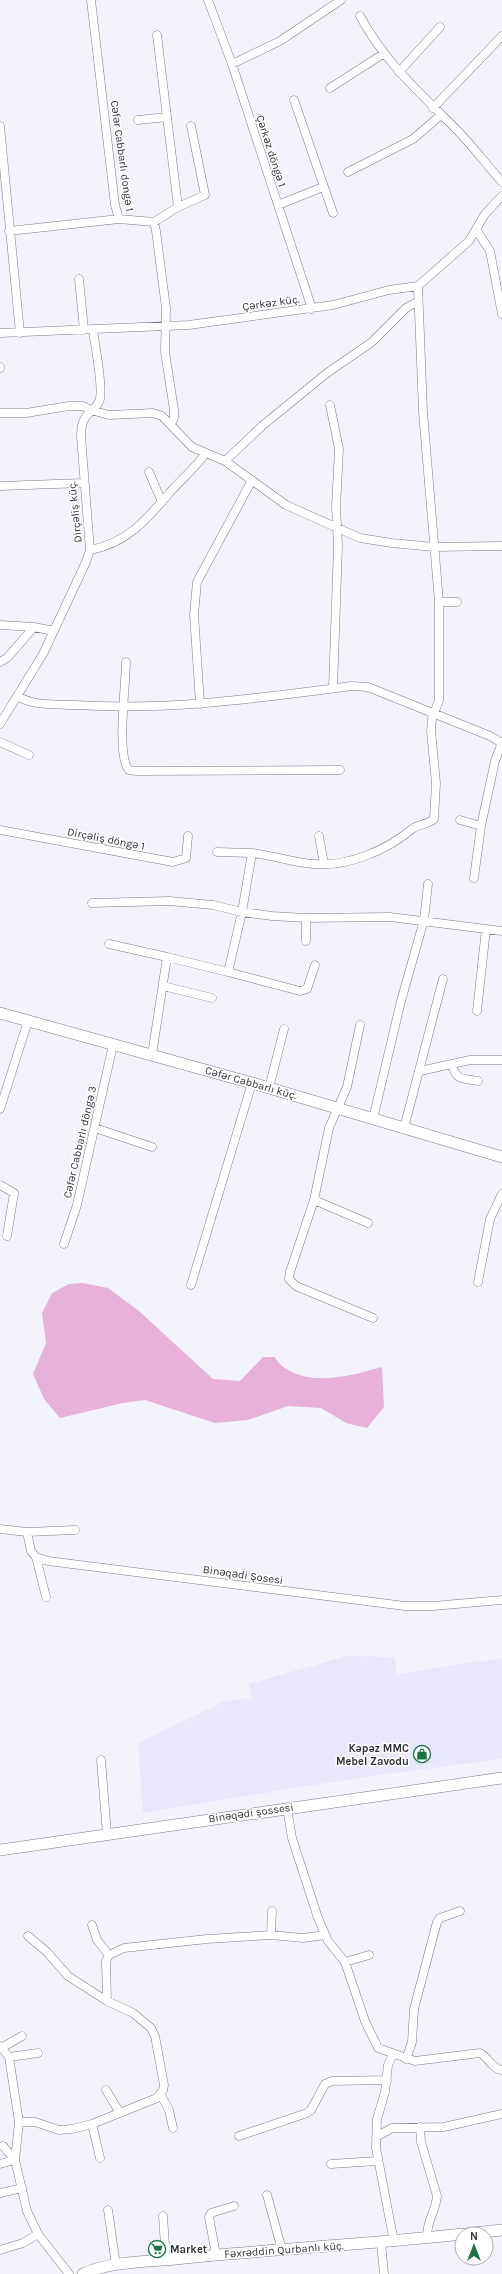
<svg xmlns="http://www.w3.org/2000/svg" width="502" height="2274" font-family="Karla,sans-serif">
  <rect width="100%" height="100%" fill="#f3f3fc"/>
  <path fill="#e8e8fa" d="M347 1656 395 1657 397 1674 502 1658V1759L363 1777 143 1813 138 1743 223 1702 251 1698 249 1684Z"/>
  <path fill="#e8b2d8" d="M83 1283 108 1288 139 1311 213 1379 240 1381 263 1357H274C277 1360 281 1366 285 1368 313 1387 353 1375 382 1367L384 1407 367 1428 346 1423 321 1408 288 1406 248 1420 215 1423 145 1400 123 1403 60 1418 44 1399 33 1374 46 1343 42 1313 52 1293 69 1284Z"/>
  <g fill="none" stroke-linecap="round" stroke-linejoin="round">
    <g stroke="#7c7c90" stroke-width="9">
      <path id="street" d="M91 0 115 205 119 219 154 222 156 231 166 308 165 352 174 410V418L171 424
        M208 0 232 64 312 309
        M360 16C385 62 418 91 454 127 471 144 486 164 502 182
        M232 64 280 41 341 0
        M399 72 440 27
        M330 88 383 54
        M294 100 333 213
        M433 108 502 36
        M138 120 167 117
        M0 126 20 333
        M348 172 413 139 441 115
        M278 205 323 187
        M178 207 205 195 191 126
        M154 222 178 207 157 35
        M9 231 119 219
        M477 231 490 251 502 314
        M79 279 84 330
        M0 333 189 325 333 305 389 290 418 286 469 241 485 214 502 196
        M0 367V368
        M330 405 339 449 336 507 338 546 333 688
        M0 413H26L69 406H83L91 410 109 415 153 413 162 416 192 447 225 461 286 505 360 538 392 543 434 547 502 546
        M225 461 262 426 327 373 372 342 406 308 417 302
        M149 472 162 502
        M0 486 83 483
        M90 550C128 543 148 518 172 490 183 478 195 468 205 454
        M439 602H457
        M0 625 34 627 54 631
        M0 662 7 658 34 627
        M126 662C126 683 116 757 129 770L136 771 340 770
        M19 697C35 706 56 704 75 705 170 711 258 698 352 686L368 687 490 736 502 743
        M200 704 194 614 197 582 252 480
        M0 724 43 654 86 562 90 550 81 436C81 409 96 414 100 399 103 383 95 347 93 330
        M0 742 29 755
        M460 820 481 826
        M0 830 173 862 186 858 188 836
        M319 836 324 864
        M217 852 252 853
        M474 878 481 826 495 761 502 743
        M92 903 169 901 213 905 242 912 272 916 306 918 390 917 502 931
        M306 918V941
        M109 944 167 957
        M228 972 300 991 307 989 315 965
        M163 986 212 998
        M477 1011 486 929
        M360 1025 347 1087 329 1128 314 1200 290 1272 289 1279 296 1286 373 1318
        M152 1055 167 957 228 972 242 912 252 853C273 855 293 863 313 864 347 867 386 851 412 829 418 824 427 825 434 819L436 783 431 731 432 719 439 700V602L423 412 418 286
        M452 1064C456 1081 462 1078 478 1081
        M420 1071 470 1060H502
        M269 1088 284 1029
        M0 1109 28 1021
        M373 1119 401 1001 424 920 428 884
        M95 1128 152 1147
        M404 1128 443 979
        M0 1185 14 1193 7 1236
        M314 1200 368 1223
        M64 1244 77 1205 113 1045
        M478 1282 490 1219 502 1194
        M191 1285 252 1083
        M0 1529 27 1532 31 1551 36 1557 48 1561 405 1606H433L502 1600
        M27 1532 75 1530
        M36 1557 46 1597
        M101 1760 107 1834
        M287 1808 292 1838 318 1918 328 1941 345 1962 365 2021 378 2048 415 2061 480 2053C488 2057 492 2069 502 2070
        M92 1925 97 1940 109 1955
        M271 1935 272 1911
        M345 1962 369 1955
        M107 2001 106 1961 109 1955 124 1948 207 1939 271 1935 303 1938 325 1935
        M0 2046 9 2057 19 2122 15 2160 27 2211 38 2234 69 2274
        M3 2047 22 2036
        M393 2054 388 2065 385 2092 377 2119 376 2148 394 2242
        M9 2057 38 2053
        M406 2059 412 2042 414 2009 437 1922 440 1918 460 1911
        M106 2090 120 2113
        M161 2095 169 2110 173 2128
        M19 2122H35L59 2130 72 2129 92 2124 157 2098 163 2090 164 2085 155 2036 151 2028 133 2013 107 2001 68 1976 47 1952 28 1936
        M92 2124 100 2158
        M420 2127 421 2142 437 2196C436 2211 426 2222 427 2238
        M239 2136 307 2113 311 2110 325 2084 332 2081 387 2080
        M376 2137 392 2128 444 2127 502 2114
        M3 2146 15 2160
        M0 2164 15 2160
        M331 2164 377 2161
        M0 2193 22 2188
        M267 2195 282 2250
        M108 2210 116 2265
        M163 2216 166 2260
        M381 2243 384 2274
        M0 2250 23 2243 38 2234
        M216 2255 209 2217 211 2213 234 2206"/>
    </g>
    <g stroke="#7c7c90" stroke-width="12">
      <path id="secondary" d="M0 1013 252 1083 502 1157
        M0 1850 502 1778
        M465 2234 502 2230
        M83 2274C113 2260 152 2262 185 2258 277 2249 370 2244 462 2234"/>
    </g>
    <use href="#street" stroke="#fff" stroke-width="8"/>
    <use href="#secondary" stroke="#fff" stroke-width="11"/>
  </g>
  <defs>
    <g id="shop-ring" transform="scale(0.9)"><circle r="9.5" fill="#fff" stroke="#1d7345" stroke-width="1.5"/><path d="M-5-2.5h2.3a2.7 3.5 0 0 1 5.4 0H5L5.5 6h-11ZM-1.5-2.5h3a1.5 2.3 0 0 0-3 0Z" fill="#1d7345"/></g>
    <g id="supermarket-ring" transform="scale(0.9)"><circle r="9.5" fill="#fff" stroke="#1d7345" stroke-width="1.5"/><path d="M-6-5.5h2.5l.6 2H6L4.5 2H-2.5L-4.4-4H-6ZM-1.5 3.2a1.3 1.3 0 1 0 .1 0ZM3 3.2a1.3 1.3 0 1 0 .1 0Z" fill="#1d7345"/></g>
  </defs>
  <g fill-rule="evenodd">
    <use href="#shop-ring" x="422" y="1754"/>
    <use href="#supermarket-ring" x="157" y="2249"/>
  </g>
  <g text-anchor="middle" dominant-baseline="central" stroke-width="3" stroke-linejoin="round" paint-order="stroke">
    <g font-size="11" fill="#33333b" stroke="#fff">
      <text transform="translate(271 151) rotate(72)">Çərkəz döngə 1</text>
      <text transform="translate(122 156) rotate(82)">Cəfər Cabbarlı dongə 1</text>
      <text transform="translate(271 303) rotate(-8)">Çərkəz küç.</text>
      <text transform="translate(75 512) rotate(-96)">Dirçəliş küç.</text>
      <text transform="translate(106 839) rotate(11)">Dirçəliş döngə 1</text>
      <text transform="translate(251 1083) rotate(16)">Cəfər Cabbarlı küç.</text>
      <text transform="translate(80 1142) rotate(-77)">Cəfər Cabbarlı döngə 3</text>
      <text transform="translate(243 1575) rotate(8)">Binəqədi Şosesi</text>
      <text transform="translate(251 1813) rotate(-8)">Binəqədi şossesi</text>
      <text transform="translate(284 2250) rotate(-4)">Fəxrəddin Qurbanlı küç.</text>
    </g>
    <g font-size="11" font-weight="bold" fill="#33333b" stroke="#fff" text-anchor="end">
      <text x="409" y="1748">Kəpəz MMC<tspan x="409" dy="13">Mebel Zavodu</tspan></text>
      <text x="170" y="2249" text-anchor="start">Market</text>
    </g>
  </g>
  <g transform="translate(474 2246)"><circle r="19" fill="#ffffff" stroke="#adadb1"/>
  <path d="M0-3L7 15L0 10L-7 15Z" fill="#1d7345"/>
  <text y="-6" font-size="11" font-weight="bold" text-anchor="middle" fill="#33333b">N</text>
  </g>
</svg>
